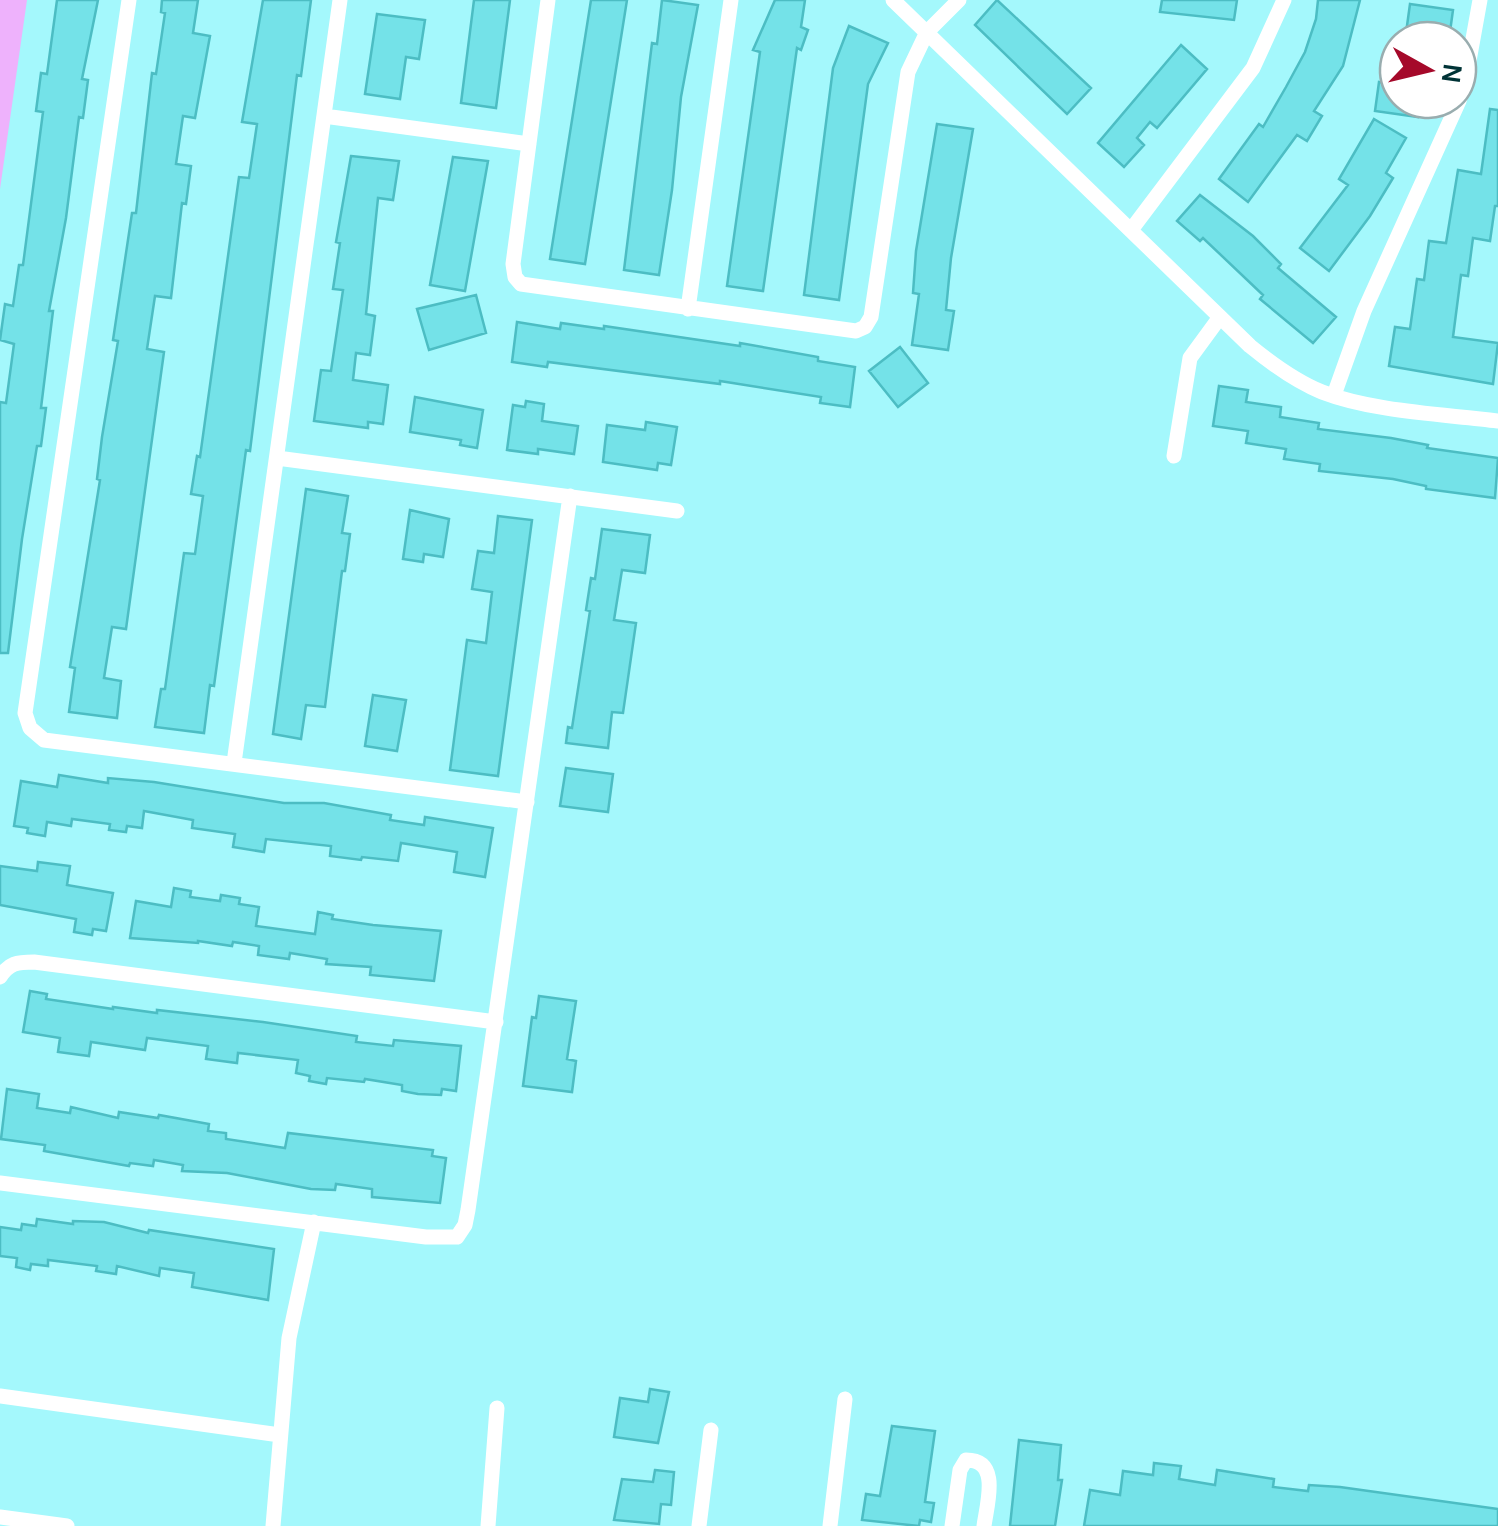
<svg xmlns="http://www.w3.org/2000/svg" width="1498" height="1526" font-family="Karla,sans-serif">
  <rect width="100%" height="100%" fill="#a4f8fc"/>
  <path fill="#eeb2fc" d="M0 0H27L0 189Z"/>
  <path fill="#74e2e8" stroke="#4cbdc3" stroke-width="2.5" d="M57 0H98L82 79 88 80 83 118 79 117 66 218 49 311H53L41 408H46L41 446H37L22 539 8 653H0V402L6 403 14 344 0 340 5 304 13 306 19 265H23L43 112 36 111 41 73 47 74Z
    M162 0H198L193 33 210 36 195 118 183 116 176 164 191 166 186 204 182 203 171 298 155 296 147 349 164 352 126 629 112 627 104 678 121 681 117 718 69 712 75 668 70 667 100 480 97 479 102 437 118 341 113 340 132 213H136L152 73 156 74 165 13 161 12Z
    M263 0H311L301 76 297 75 250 451 246 450 214 686 210 685 204 733 155 727 161 689H165L184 553 195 554 203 496 191 494 197 456 200 457 239 177 249 178 257 124 242 122Z
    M474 0H510L496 108 461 103Z
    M591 0H627L585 264 550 259Z
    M662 0 698 5 681 97 672 190 659 275 624 270 652 43 657 44Z
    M775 0H805L801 27 808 30 801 50 797 48 763 291 727 286 760 52 753 50Z
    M997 0 1091 88 1067 114 975 25Z
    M1162 0H1237L1234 20 1160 12Z
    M1318 0H1360L1343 66 1314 111 1322 116 1307 141 1297 135 1248 202 1219 179 1259 124 1263 127 1286 87 1305 52 1316 19Z
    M1410 4 1453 10 1449 39 1406 33Z
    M377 14 425 20 419 59 406 57 400 99 365 94Z
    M849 26 888 43 868 84 839 300 804 295 833 68Z
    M1181 45 1207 69 1157 128 1150 122 1137 138 1144 145 1124 167 1098 143Z
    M1379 82 1398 85V100H1420L1418 117 1375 111Z
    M1490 109 1498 110V206H1495L1490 241 1473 238 1468 276 1461 275 1453 337 1498 343 1493 384 1389 366 1395 327 1410 329 1417 279 1424 280 1429 241 1446 243 1458 170 1481 174Z
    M1374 119 1406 138 1386 173 1393 178 1370 216 1329 271 1300 248 1348 185 1339 179Z
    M937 124 973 129 951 258 946 310 954 311 948 350 912 345 919 294 913 293 916 251Z
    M351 156 399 161 393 200 378 198 366 314 375 316 370 355 356 353 353 380 388 385 383 424 368 422V428L314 421 321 370 331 371 343 290 333 289 340 243 336 242Z
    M453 157 488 161 465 291 430 285Z
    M1200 195 1253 236 1281 264 1278 268 1336 317 1313 343 1260 299 1263 295 1203 238 1200 241 1177 221Z
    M476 295 486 333 429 350 417 309Z
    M517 322 560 329 561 323 604 329V326L740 346V343L818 357V361L855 367 850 407 820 403 821 397 720 381V384L548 362 547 367 512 362Z
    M900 347 928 383 898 407 869 371Z
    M1219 386 1248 390 1246 402 1281 407 1280 417 1319 423 1318 429 1391 438 1428 445 1427 448 1498 458 1495 498 1426 489V486L1393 479 1319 471 1320 464 1284 459 1286 449 1246 443 1248 431 1213 426Z
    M415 397 483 410 477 448 460 445 461 440 410 432Z
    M526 401 544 404 542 421 578 426 574 454 538 449V454L507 450 513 405 525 407Z
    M646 422 677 427 671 465 658 463 657 470 603 462 607 425 645 430Z
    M306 489 348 496 342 533 350 534 345 571H342L325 707 306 705 301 739 273 734Z
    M410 510 449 519 443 557 424 554 423 562 403 559Z
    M498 516 532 520 498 776 450 770 467 640 486 643 492 592 472 589 478 551 494 553Z
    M602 529 650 535 645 573 622 570 614 620 636 623 623 713 612 712 608 748 566 743 568 727 572 728 590 611 586 610 591 578 595 579Z
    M373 695 406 700 397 751 365 746Z
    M566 768 613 774 608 812 560 806Z
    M59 775 108 783V778L154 782 284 803H324L391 815 390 820 424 825 425 817 493 828 485 877 454 872 457 852 401 843 398 861 362 857 361 860 330 856 331 846 266 839 264 852 233 847 235 834 192 828 193 820 144 811 142 828 127 826 126 832 109 830 110 824 72 819 71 826 47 822 45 836 27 833 28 828 14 826 21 781 57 787Z
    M38 862 70 866 67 885 113 893 106 931 93 929 92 935 74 932 76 919 0 905V866L37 871Z
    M174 888 191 891 190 897 220 901 221 895 240 898 239 904 259 907 256 926 315 934 318 912 333 915 332 919 373 925 441 931 434 981 370 975 371 967 326 964 327 959 290 953 289 959 258 955 259 946 233 942 232 946 198 941V943L130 938 136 901 171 907Z
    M30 991 47 994 46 999 113 1009V1007L157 1013V1010L263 1022 357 1036 356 1042 393 1046 394 1040 461 1046 456 1091 442 1089 441 1095 418 1094 402 1091V1085L365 1079 364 1082 327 1078 326 1084 309 1081 310 1076 296 1073 298 1060 238 1053 237 1063 206 1059 208 1046 147 1038 145 1050 91 1042 89 1056 58 1052 60 1038 23 1032Z
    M539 996 576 1001 567 1059 576 1061 572 1092 523 1086 532 1017 536 1018Z
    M7 1089 39 1094 37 1108 70 1113 71 1107 118 1118 119 1112 158 1118 159 1115 209 1124 208 1131 226 1133V1139L285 1148 288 1133 433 1150 432 1156 446 1158 440 1203 372 1197V1189L336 1184 335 1190 311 1189 227 1173 182 1171 183 1165 154 1160 153 1166 130 1163 129 1166 44 1151 45 1145 1 1139Z
    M37 1219 73 1224V1221L104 1222 148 1233 149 1230 274 1249 268 1300 192 1287 194 1273 160 1268 159 1276 117 1266 116 1274 96 1271 97 1266 48 1260V1266L31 1264 30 1270 16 1267 17 1258 0 1256V1227L21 1230 22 1224 36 1226Z
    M650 1389 669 1392 658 1443 614 1437 620 1398 648 1402Z
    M892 1426 935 1431 925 1502 934 1503 931 1522 920 1520 919 1526 862 1520 866 1494 880 1496Z
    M1019 1440 1061 1445 1058 1480H1062L1055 1526H1010Z
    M1154 1463 1181 1466 1179 1479 1215 1485 1217 1470 1274 1479 1273 1487 1308 1491 1309 1485 1340 1487 1498 1509V1526H1084L1090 1490 1120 1495 1123 1471 1153 1475Z
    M655 1470 674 1472 671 1505 661 1504 659 1524 614 1520 622 1479 653 1482Z"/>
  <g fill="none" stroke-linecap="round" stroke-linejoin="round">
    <path stroke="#fff" stroke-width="15" d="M129 0 25 713 30 728 44 740 527 802
      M548 0 513 264 515 277 521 284 856 331 865 327 871 317 908 72 927 32 959 0
      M893 0 1250 346C1272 364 1295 381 1322 392 1374 412 1443 414 1498 421
      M324 116 529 144
      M1131 230 1253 68 1284 0
      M688 309 731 0
      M1334 395 1364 311 1459 101 1467 72 1480 0
      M1174 456 1190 358 1220 317
      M277 458 677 511
      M234 763 340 0
      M0 977C9 963 17 962 34 962L496 1022
      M0 1183 426 1237H457L465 1225 468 1210 570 496
      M0 1396 280 1435
      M0 1517 67 1526
      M273 1526 289 1338 314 1222
      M488 1526 497 1408
      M699 1526 711 1430
      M830 1526 845 1399
      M952 1526 960 1470 966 1460C1001 1460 987 1503 984 1526"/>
  </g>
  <g transform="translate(1428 70) rotate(98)"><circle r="48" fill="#ffffff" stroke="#99adaf" stroke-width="2.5"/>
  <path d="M0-8L18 38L0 25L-18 38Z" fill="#a5092a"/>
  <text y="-15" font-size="28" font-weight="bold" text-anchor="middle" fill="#003336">N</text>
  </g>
</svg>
